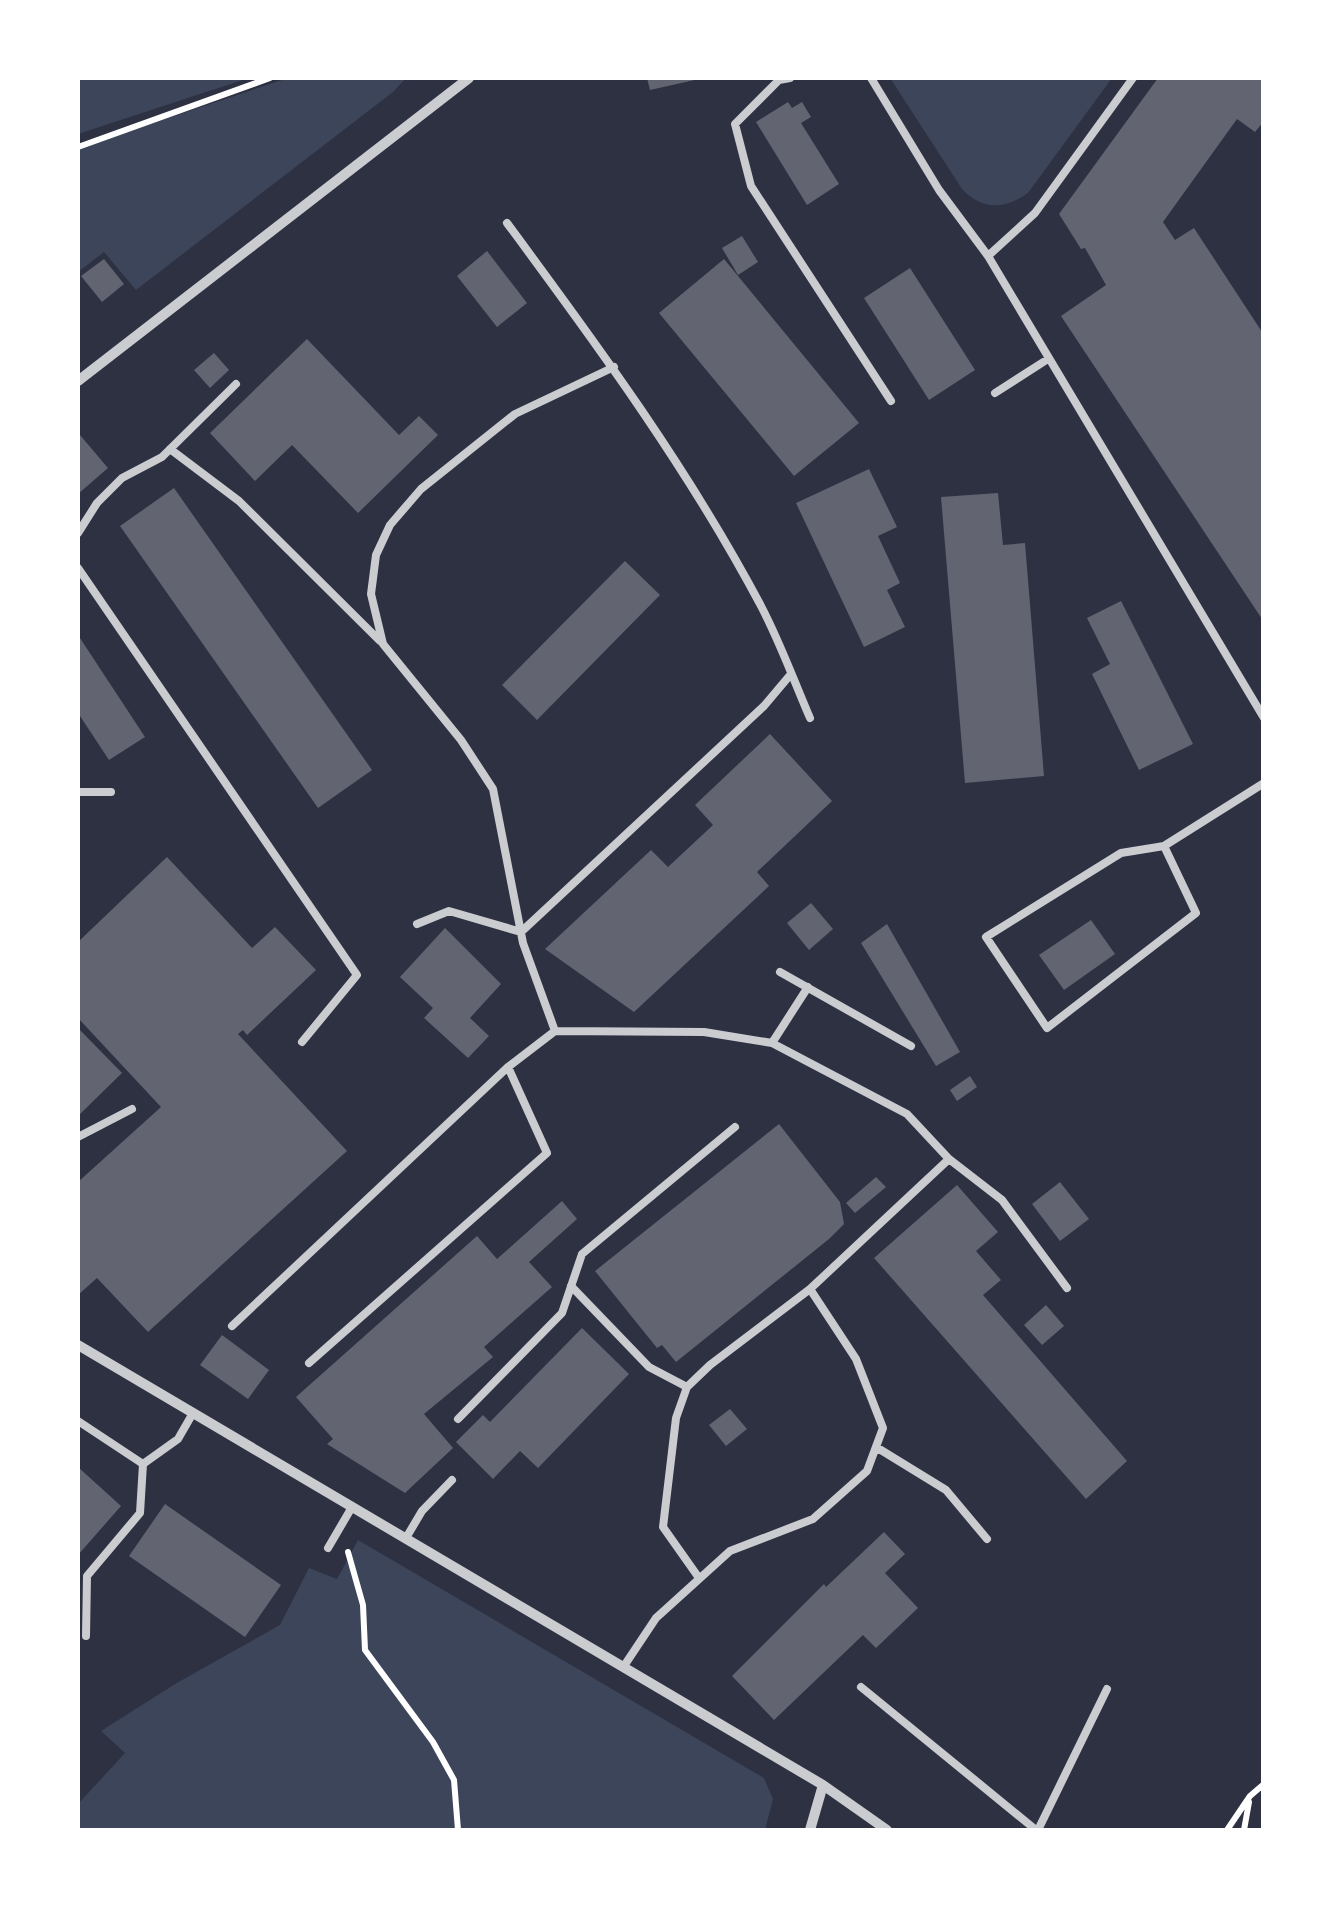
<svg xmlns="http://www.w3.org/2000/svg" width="1341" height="1908" font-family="Commissioner,sans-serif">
  <rect width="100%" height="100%" fill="#2d3142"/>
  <path fill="#3c4559" d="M78 78H249L78 134Z
    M288 78H406L393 92 136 290 104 252 78 272V148Z
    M890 78H1112L1028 193C1006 209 982 211 962 189Z
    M358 1540 764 1778 773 1799 765 1830H78V1804L125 1753 101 1731 175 1684 280 1625 309 1568 337 1579Z"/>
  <path fill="#626471" d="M647 78H699V79L650 90Z
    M1158 78H1264V121L1255 132 1237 119 1163 222 1175 240 1194 228 1264 335V622L1061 316 1106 285 1085 248 1081 249 1059 214Z
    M788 102 792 108 802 102 811 117 801 123 839 184 807 205 756 122Z
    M742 236 758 262 738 275 722 248Z
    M487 251 527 303 497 327 457 276Z
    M104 259 124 284 102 302 81 276Z
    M724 259 859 423 794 476 659 313Z
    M910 268 975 370 929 400 864 298Z
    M307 339 399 435 419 416 438 435 358 513 292 445 255 481 210 433Z
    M214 353 229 370 210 388 194 370Z
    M80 435 108 468 78 494V437Z
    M869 469 897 527 878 536 900 583 887 590 905 627 864 647 796 503Z
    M174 488 372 770 318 808 120 526Z
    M998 493 1003 545 1025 543 1044 776 965 783 941 497Z
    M625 561 660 595 537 720 502 685Z
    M1121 601 1193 744 1139 770 1092 674 1110 664 1087 618Z
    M78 635 145 737 109 760 78 713Z
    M770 734 832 801 757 872 769 886 634 1012 545 949 651 850 668 867 713 825 695 805Z
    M167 857 252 948 275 927 316 970 247 1035 243 1030 238 1034 347 1151 148 1332 97 1278 78 1295V1182L161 1107 78 1018V942Z
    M811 903 833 929 809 950 787 923Z
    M1091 920 1115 954 1064 990 1039 955Z
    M887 924 960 1052 936 1066 861 943Z
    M445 928 501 984 470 1018 489 1036 468 1058 424 1018 433 1008 400 977Z
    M78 1028 122 1073 78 1116Z
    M970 1076 977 1087 957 1101 950 1090Z
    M779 1124 840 1202 844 1224 829 1239 676 1362 662 1345 657 1348 595 1271Z
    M876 1177 886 1187 855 1213 846 1203Z
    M1060 1182 1089 1219 1060 1241 1032 1204Z
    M957 1185 998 1232 976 1251 1001 1280 983 1295 1127 1461 1086 1499 874 1258Z
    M562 1201 577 1219 529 1262 552 1287 484 1347 493 1357 424 1414 453 1448 405 1493 327 1444 333 1439 296 1397 477 1236 497 1259Z
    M1046 1305 1064 1326 1042 1345 1024 1325Z
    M582 1328 629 1374 538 1468 520 1451 493 1479 456 1442 483 1415 490 1422Z
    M222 1335 269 1370 248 1399 200 1365Z
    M730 1409 747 1429 726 1446 709 1425Z
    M78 1467 121 1506 78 1555Z
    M165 1504 281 1585 245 1637 129 1556Z
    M884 1532 905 1554 885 1573 918 1608 876 1648 863 1635 774 1720 732 1676 824 1584 826 1587Z"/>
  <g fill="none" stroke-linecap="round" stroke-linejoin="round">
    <path stroke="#fff" stroke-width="6" d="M78 147 270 78
      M348 1552 363 1605 365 1650 433 1742 454 1780 458 1830
      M1227 1830 1250 1796 1264 1784
      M1244 1830 1249 1802"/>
    <path stroke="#caccd0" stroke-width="8" d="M790 78 779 80 735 124 751 186 891 401
      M871 78 939 190 988 256 1264 718
      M507 223C598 346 689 470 761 606 780 642 794 681 810 718
      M988 256 1035 213 1133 78
      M995 393 1048 359
      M170 449 239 501 380 641
      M78 533 97 503 122 478 162 457 236 384
      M78 568 357 975 302 1042
      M78 792H111
      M1164 846 1196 913 1047 1028 986 937 1121 853 1164 846 1264 783
      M417 924 449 911 521 932 764 706 791 674
      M780 972 911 1046
      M555 1031 523 943 493 789 461 740 383 644 371 594 376 555 390 525 421 489 515 414 614 367
      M772 1043 808 987
      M508 1067 555 1031 704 1032 772 1043 907 1114 949 1159 1002 1200 1067 1288
      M78 1137 132 1109
      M571 1286 649 1367 687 1387
      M232 1326 508 1067 547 1153 309 1363
      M458 1419 562 1313 582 1254 735 1127
      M78 1421 143 1464
      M876 1447 946 1490 987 1539
      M406 1538 422 1511 452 1480
      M328 1548 352 1507
      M699 1578 663 1527 676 1418 687 1387 710 1365 810 1289 949 1159
      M86 1636 87 1576 140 1513 143 1464 178 1439 193 1413
      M624 1666 656 1618 730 1551 813 1519 867 1471 883 1428 856 1359 810 1289
      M861 1687 1036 1830
      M1038 1830 1107 1689"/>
    <path stroke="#caccd0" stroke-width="10" d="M78 381 469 78
      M78 1345 823 1785 887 1830
      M810 1830 823 1785"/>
  </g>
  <rect width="1341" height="1908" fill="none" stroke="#ffffff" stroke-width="160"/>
</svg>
